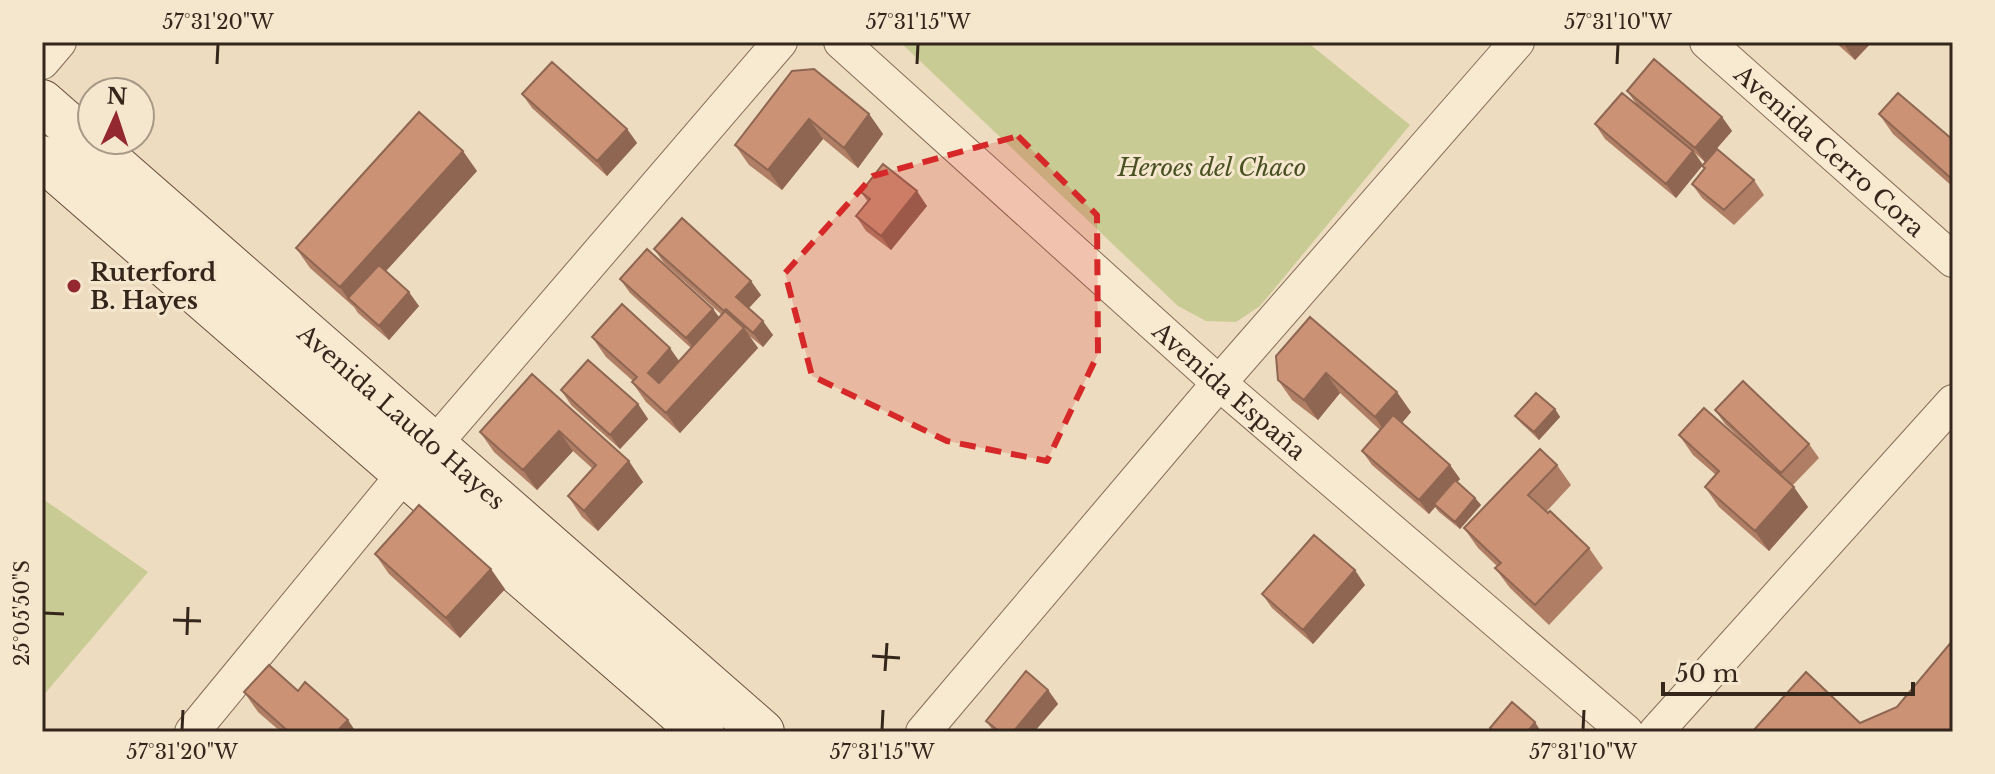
<svg xmlns="http://www.w3.org/2000/svg" width="1995" height="774" font-family="'Libre Baskerville',serif">
  <rect width="100%" height="100%" fill="#eddcbf"/>
  <path fill="#c8cb93" d="M900 42H1307L1410 125 1260 306 1236 322 1206 321 1178 306Z
    M43 499 148 572 42 697V501Z"/>
  <g fill="none" stroke-linecap="round" stroke-linejoin="round">
    <g stroke="#856c57" stroke-width="36">
      <g id="street">
        <path id="s1" d="M841 42 1219 383 1626 732"/>
        <path id="s2" d="M1707 42 1953 260"/>
        <path d="M42 62 59 42"/>
        <path d="M192 732 405 473 433 446 780 42"/>
        <path d="M923 732 1219 383 1517 42"/>
        <path d="M1656 732 1953 402"/>
      </g>
    </g>
    <g stroke="#674d3b" stroke-width="46">
      <g id="secondary">
        <path id="s3" d="M42 102 762 732"/>
        <path d="M42 158 702 732"/>
      </g>
    </g>
    <use href="#street" stroke="#f8ead1" stroke-width="34"/>
    <use href="#secondary" stroke="#f8ead1" stroke-width="44"/>
  </g>
  <path fill="#af7e65" d="M1835 42H1872L1855 60Z
    M792 71 869 114 883 134 858 168 823 139 782 190 749 165 735 145Z
    M1627 91 1722 117 1732 131 1705 162 1695 153 1703 165 1754 180 1764 195 1734 225 1702 198 1692 184 1704 169 1702 166 1676 198 1605 139 1595 124 1637 105Z
    M522 94 627 129 637 143 607 176 532 108Z
    M1879 114 1953 140V187L1893 134Z
    M477 171 386 271 419 306 389 340 358 313 354 307 310 268 296 248Z
    M861 192 927 206 891 250 866 231 856 216 868 202Z
    M654 249 761 295 749 308 773 335 763 347 747 334 758 348 680 433 646 402 632 382 633 381 606 357 592 337 680 361 691 348 630 293 620 279 713 309 719 317 722 315 664 263Z
    M1310 317 1411 412 1402 423 1450 465 1460 479 1457 482 1475 498 1481 505 1460 529 1439 512 1435 507 1429 514 1372 465 1362 451 1380 430 1340 393 1318 420 1292 400 1278 380Z
    M532 374 643 482 598 531 582 517 568 496 593 469 573 451 537 490 494 452 480 432Z
    M561 390 638 404 648 419 620 449 571 405Z
    M1555 409 1560 417 1539 440 1521 423 1515 416Z
    M1715 410 1809 444 1819 458 1792 486 1808 507 1769 551 1719 507 1705 487 1716 475 1693 455 1679 435 1753 451 1725 424Z
    M1557 465 1571 485 1546 512 1589 548 1603 568 1549 625 1510 588 1495 568 1497 566 1478 548 1464 528Z
    M375 554 505 589 460 638 389 574Z
    M1365 585 1313 644 1272 608 1262 594Z
    M1048 690 1058 704 1034 732H994L986 721Z
    M298 691 356 732H281L258 712 244 692Z"/>
  <path fill="#8e6652" d="M1849 42H1872L1855 60 1845 46Z
    M869 114 883 134 858 168 844 148Z
    M1722 117 1732 131 1705 162 1695 148Z
    M809 119 823 139 782 190 768 170Z
    M627 129 637 143 607 176 597 161Z
    M463 151 477 171 355 305 348 298 354 307 340 287Z
    M1693 151 1703 165 1676 198 1666 184Z
    M917 191 927 206 891 250 881 236Z
    M751 281 761 295 746 311 736 297Z
    M409 292 419 306 389 340 379 326Z
    M713 309 723 323 696 352 686 338Z
    M763 321 773 335 763 347 753 333Z
    M744 328 758 348 680 433 666 413Z
    M670 348 684 368 662 393 648 373Z
    M1326 373 1340 393 1318 420 1304 400Z
    M1397 392 1411 412 1389 438 1375 417Z
    M638 404 648 419 620 449 610 435Z
    M1555 409 1560 417 1539 440 1534 432Z
    M559 431 573 451 537 490 523 470Z
    M629 461 643 482 598 531 584 511Z
    M1450 465 1460 479 1429 514 1419 500Z
    M1794 487 1808 507 1769 551 1755 531Z
    M1475 498 1481 505 1460 529 1455 522Z
    M491 569 505 589 460 638 446 618Z
    M1355 570 1365 585 1313 644 1303 630Z
    M1048 690 1058 704 1034 732H1013Z
    M348 720 356 732H343L340 728Z
    M1535 722 1540 730 1538 732H1527Z"/>
  <path fill="#cb9275" stroke="#8e6652" stroke-width="2" d="M1654 59 1722 117 1695 148 1627 91Z
    M552 62 627 129 597 161 522 94Z
    M814 69 869 114 844 148 809 119 768 170 735 145 792 71Z
    M1622 93 1693 151 1666 184 1595 124Z
    M1898 93 1953 140V180L1879 114Z
    M419 112 463 151 340 287 296 248Z
    M1717 149 1754 180 1724 210 1692 184 1705 168 1702 166Z
    M883 164 917 191 881 236 856 216 870 199 861 192Z
    M682 218 751 281 736 297 763 321 753 333 726 309 724 311 654 249Z
    M647 249 713 309 686 338 620 279Z
    M379 265 409 292 379 326 348 298Z
    M622 304 670 348 648 373 659 383 725 311 744 328 666 413 632 382 637 377 592 337Z
    M1310 317 1397 392 1375 417 1326 373 1304 400 1278 380 1276 356Z
    M588 360 638 404 610 435 561 390Z
    M532 374 629 461 584 511 568 496 596 465 559 431 523 470 480 432Z
    M1743 381 1809 444 1781 473 1715 410Z
    M1536 393 1555 409 1534 432 1515 416Z
    M1704 408 1794 487 1755 531 1705 487 1719 471 1679 435Z
    M1393 415 1450 465 1419 500 1362 451Z
    M1540 449 1557 465 1528 495 1548 513 1550 511 1589 548 1535 605 1495 568 1501 563 1464 528Z
    M1455 480 1475 498 1455 522 1434 504Z
    M419 505 491 569 446 618 375 554Z
    M1314 535 1355 570 1303 630 1262 594Z
    M1953 640V732H1752L1806 672 1860 723 1897 707Z
    M269 665 298 691 305 682 348 720 340 728 344 732H289L244 692Z
    M1026 671 1048 690 1013 732H1000L986 721Z
    M1512 702 1535 722 1527 732H1494L1490 728Z"/>
  <path fill="#d62828" fill-opacity="0.2" stroke="#d62828" stroke-width="6" stroke-dasharray="16 10" stroke-linejoin="round" d="M1018 136 1097 215 1098 354 1047 461 947 441 812 376 785 273 873 176Z"/>
  <path fill="none" stroke="#35261c" stroke-width="3" d="M217 64 218 44M917 64 918 44M1617 64 1618 44M44 613 64 614M173 620 201 621M187 635 188 607M872 656 900 658M885 671 887 643M182 730 183 710M882 730 883 710M1583 730 1584 710"/>
  <circle fill="#932831" stroke="#f5e6ce" stroke-width="3" cx="74" cy="286" r="8"/>
  <g text-anchor="middle" dominant-baseline="central" stroke-width="6" stroke-linejoin="round" paint-order="stroke">
    <g font-size="24" fill="#35261c" stroke="#f5e6ce">
      <text stroke="none"><textPath href="#s2" startOffset="164">Avenida Cerro Cora</textPath></text>
      <text stroke="none"><textPath href="#s1" startOffset="522">Avenida España</textPath></text>
      <text stroke="none"><textPath href="#s3" startOffset="478">Avenida Laudo Hayes</textPath></text>
    </g>
    <g font-size="24" font-style="italic" fill="#495123" stroke="#f5e6ce">
      <text x="1212" y="167">Heroes del Chaco</text>
    </g>
    <g font-size="24" font-weight="bold" fill="#35261c" stroke="#f5e6ce" text-anchor="start">
      <text x="90" y="272">Ruterford<tspan x="90" dy="28">B. Hayes</tspan></text>
    </g>
  </g>
  <rect width="1995" height="774" fill="none" stroke="#f5e6ce" stroke-width="88"/>
  <g transform="translate(116 116) rotate(3)"><circle r="38" fill="#f5e6ce" stroke="#a89987" stroke-width="2"/>
  <path d="M0-6L14 30L0 20L-14 30Z" fill="#932831"/>
  <text y="-12" font-size="22" font-weight="bold" text-anchor="middle" fill="#35261c">N</text>
  </g>
  <path d="M1663 682v12h250v-12" fill="none" stroke="#35261c" stroke-width="4"/>
  <text x="1675" y="682" font-size="24" fill="#35261c" stroke="#f5e6ce" stroke-width="6" paint-order="stroke">50 m</text>
  <rect x="44" y="44" width="1907" height="686" fill="none" stroke="#35261c" stroke-width="3"/>
  <g font-size="20" text-anchor="middle" fill="#35261c">
    <text x="218" y="29">57°31'20"W</text>
    <text x="918" y="29">57°31'15"W</text>
    <text x="1618" y="29">57°31'10"W</text>
    <text transform="translate(22 613) rotate(-90)" y="7">25°05'50"S</text>
    <text x="182" y="759">57°31'20"W</text>
    <text x="882" y="759">57°31'15"W</text>
    <text x="1583" y="759">57°31'10"W</text>
  </g>
</svg>
